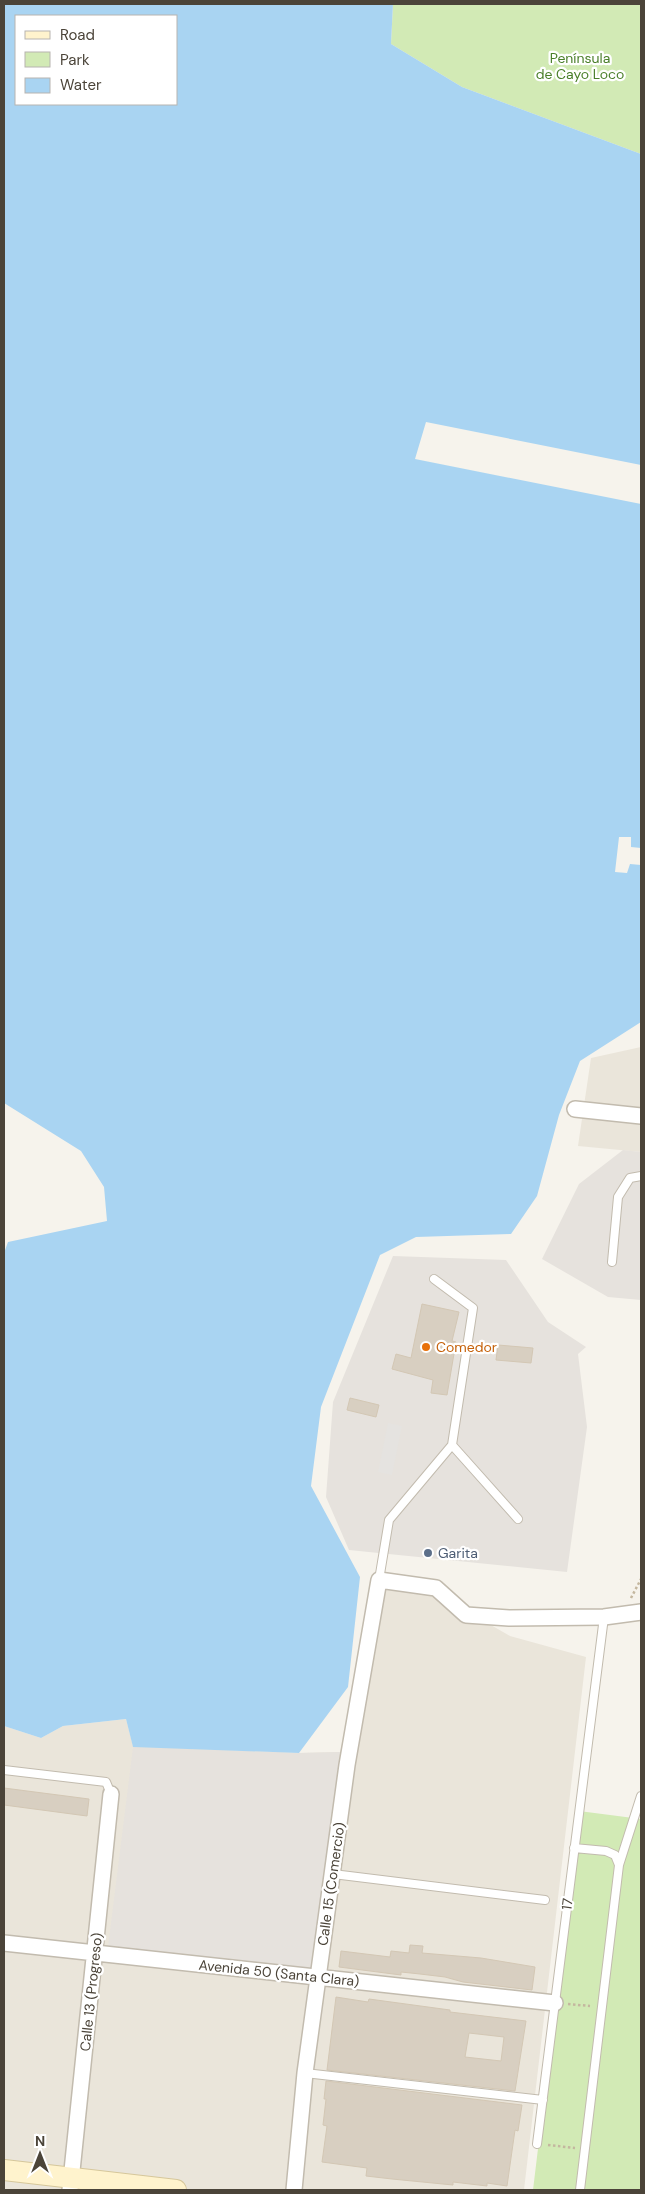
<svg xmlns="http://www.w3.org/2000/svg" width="645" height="2194" font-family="'DM Sans',sans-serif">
  <rect width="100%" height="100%" fill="#f6f3ec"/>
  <path fill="#eae5da" d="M641 1047V1152L578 1146 591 1058Z
    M384 1587 436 1588 456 1605 510 1636 586 1657 524 2190H4V1726L41 1738 63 1726 126 1719 133 1746 299 1753 340 1752Z"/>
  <path fill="#e6e2dd" d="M623 1150 641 1152V1300L608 1297 542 1259 579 1184Z
    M393 1256 506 1260 548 1322 586 1347 578 1354 587 1427 567 1572 349 1550 326 1497 333 1402Z
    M133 1747 299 1753 340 1752 314 1972 108 1947Z"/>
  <path fill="#d2eab5" d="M393 4H641V154L462 87 391 44Z
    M579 1811 641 1819V2190H533Z"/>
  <path fill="#e5e3e0" d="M388 1423 402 1426 392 1475 378 1472Z"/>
  <path fill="#a9d4f2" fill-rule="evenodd" d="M4 4H393L391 44 462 87 641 154V1022L580 1061 559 1115 537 1196 511 1234 416 1237 380 1255 321 1407 311 1486 360 1577 348 1687 299 1753 133 1747 126 1719 63 1726 41 1738 4 1726V1253L8 1242 107 1221 104 1187 81 1151 4 1103ZM16 16H176V104H16Z"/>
  <path fill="#f6f3ec" d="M426 422 641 465V504L415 459Z
    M619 837H631V847L641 848V865L630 864 627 873 615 872Z"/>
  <path fill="#d8cfc1" stroke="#d3c7b4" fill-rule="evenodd" d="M422 1304 459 1312 452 1341 456 1342 447 1395 431 1393 433 1380 392 1369 396 1354 411 1358Z
    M498 1345 533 1348 531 1363 496 1360Z
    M350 1398 379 1405 376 1417 347 1410Z
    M4 1788 89 1799 87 1816 4 1805Z
    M410 1945 423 1946 422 1953 481 1958 535 1967 532 1990 463 1982 445 1977 420 1974 401 1972V1975L339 1967 341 1951 390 1957 391 1951 409 1953Z
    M336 1997 368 2002 369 1999 450 2010V2012L526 2021 515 2091 327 2070ZM469 2033 504 2037 501 2061 465 2057Z
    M326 2081 522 2105 518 2131 515 2130 507 2186 487 2183V2186L453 2182V2185L392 2179 366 2176 367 2168 322 2162 327 2126 323 2125 326 2099H324Z"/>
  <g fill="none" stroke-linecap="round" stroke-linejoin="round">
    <g stroke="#c2bbae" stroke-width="10">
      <path id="lane" d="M612 1262 618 1197 630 1178 641 1176
        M452 1445 518 1519
        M379 1580 389 1520 452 1445 473 1308 434 1279
        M4 1770 106 1782 111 1794
        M574 1848 606 1851 615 1855 619 1865 580 2190
        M619 1865 641 1796
        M333 1874 545 1900
        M305 2073 543 2100
        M537 2144 604 1617"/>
    </g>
    <g stroke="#c2bbae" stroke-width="18">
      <path id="street" d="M575 1109 641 1116
        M4 1943 555 2003
        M70 2190 111 1794
        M294 2190 305 2073 347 1765 379 1580 436 1588 466 1615 509 1618 604 1617 641 1612"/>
    </g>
    <g stroke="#d6c79b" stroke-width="22">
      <path id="secondary" d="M4 2170 176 2190"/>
    </g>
    <path stroke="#c4b79f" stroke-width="2.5" stroke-dasharray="2.5 2.5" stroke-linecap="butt" d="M631 1598 641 1579
      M568 2004 590 2006
      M548 2145 575 2148"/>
    <use href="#lane" stroke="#fff" stroke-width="8"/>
    <use href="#street" stroke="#fff" stroke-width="15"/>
    <use href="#secondary" stroke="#fff3cd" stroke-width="20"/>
  </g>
  <circle fill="#e8710a" stroke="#fff" stroke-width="2" cx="426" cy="1347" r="5"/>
  <circle fill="#5c6f8a" stroke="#fff" stroke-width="2" cx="428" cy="1553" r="5"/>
  <g text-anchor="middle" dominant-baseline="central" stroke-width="4.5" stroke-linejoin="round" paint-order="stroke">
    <g font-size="14" fill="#4a7f2a" stroke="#fff">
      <text x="580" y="58">Península<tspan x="580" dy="16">de Cayo Loco</tspan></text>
    </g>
    <g font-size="14" fill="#c56008" stroke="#fff" text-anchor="start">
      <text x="436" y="1347">Comedor</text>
    </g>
    <g font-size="14" fill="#4e5e75" stroke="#fff" text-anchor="start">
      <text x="438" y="1553">Garita</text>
    </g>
    <g font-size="14" fill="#4b4439" stroke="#fff">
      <text transform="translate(331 1884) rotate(-82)">Calle 15 (Comercio)</text>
      <text transform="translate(567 1904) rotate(-83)">17</text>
      <text transform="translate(279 1973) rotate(6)">Avenida 50 (Santa Clara)</text>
      <text transform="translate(91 1992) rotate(-84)">Calle 13 (Progreso)</text>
    </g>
  </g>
  <rect width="645" height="2194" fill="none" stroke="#4b4439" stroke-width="10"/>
  <rect x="15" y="15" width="162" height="90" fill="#ffffff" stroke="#b7b4b0"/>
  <rect x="25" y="31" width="25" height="8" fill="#fff3cd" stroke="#b7b4b0"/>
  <text x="60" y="40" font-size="15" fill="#4b4439">Road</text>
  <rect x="25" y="52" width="25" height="15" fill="#d2eab5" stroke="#b7b4b0"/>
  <text x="60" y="65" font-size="15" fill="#4b4439">Park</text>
  <rect x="25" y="78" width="25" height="15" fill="#a9d4f2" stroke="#b7b4b0"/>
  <text x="60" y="90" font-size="15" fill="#4b4439">Water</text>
  <g transform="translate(40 2154)" stroke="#ffffff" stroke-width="4" paint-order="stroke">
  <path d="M0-4L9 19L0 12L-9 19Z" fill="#4b4439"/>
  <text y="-8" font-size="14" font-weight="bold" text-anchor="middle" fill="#4b4439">N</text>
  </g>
</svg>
